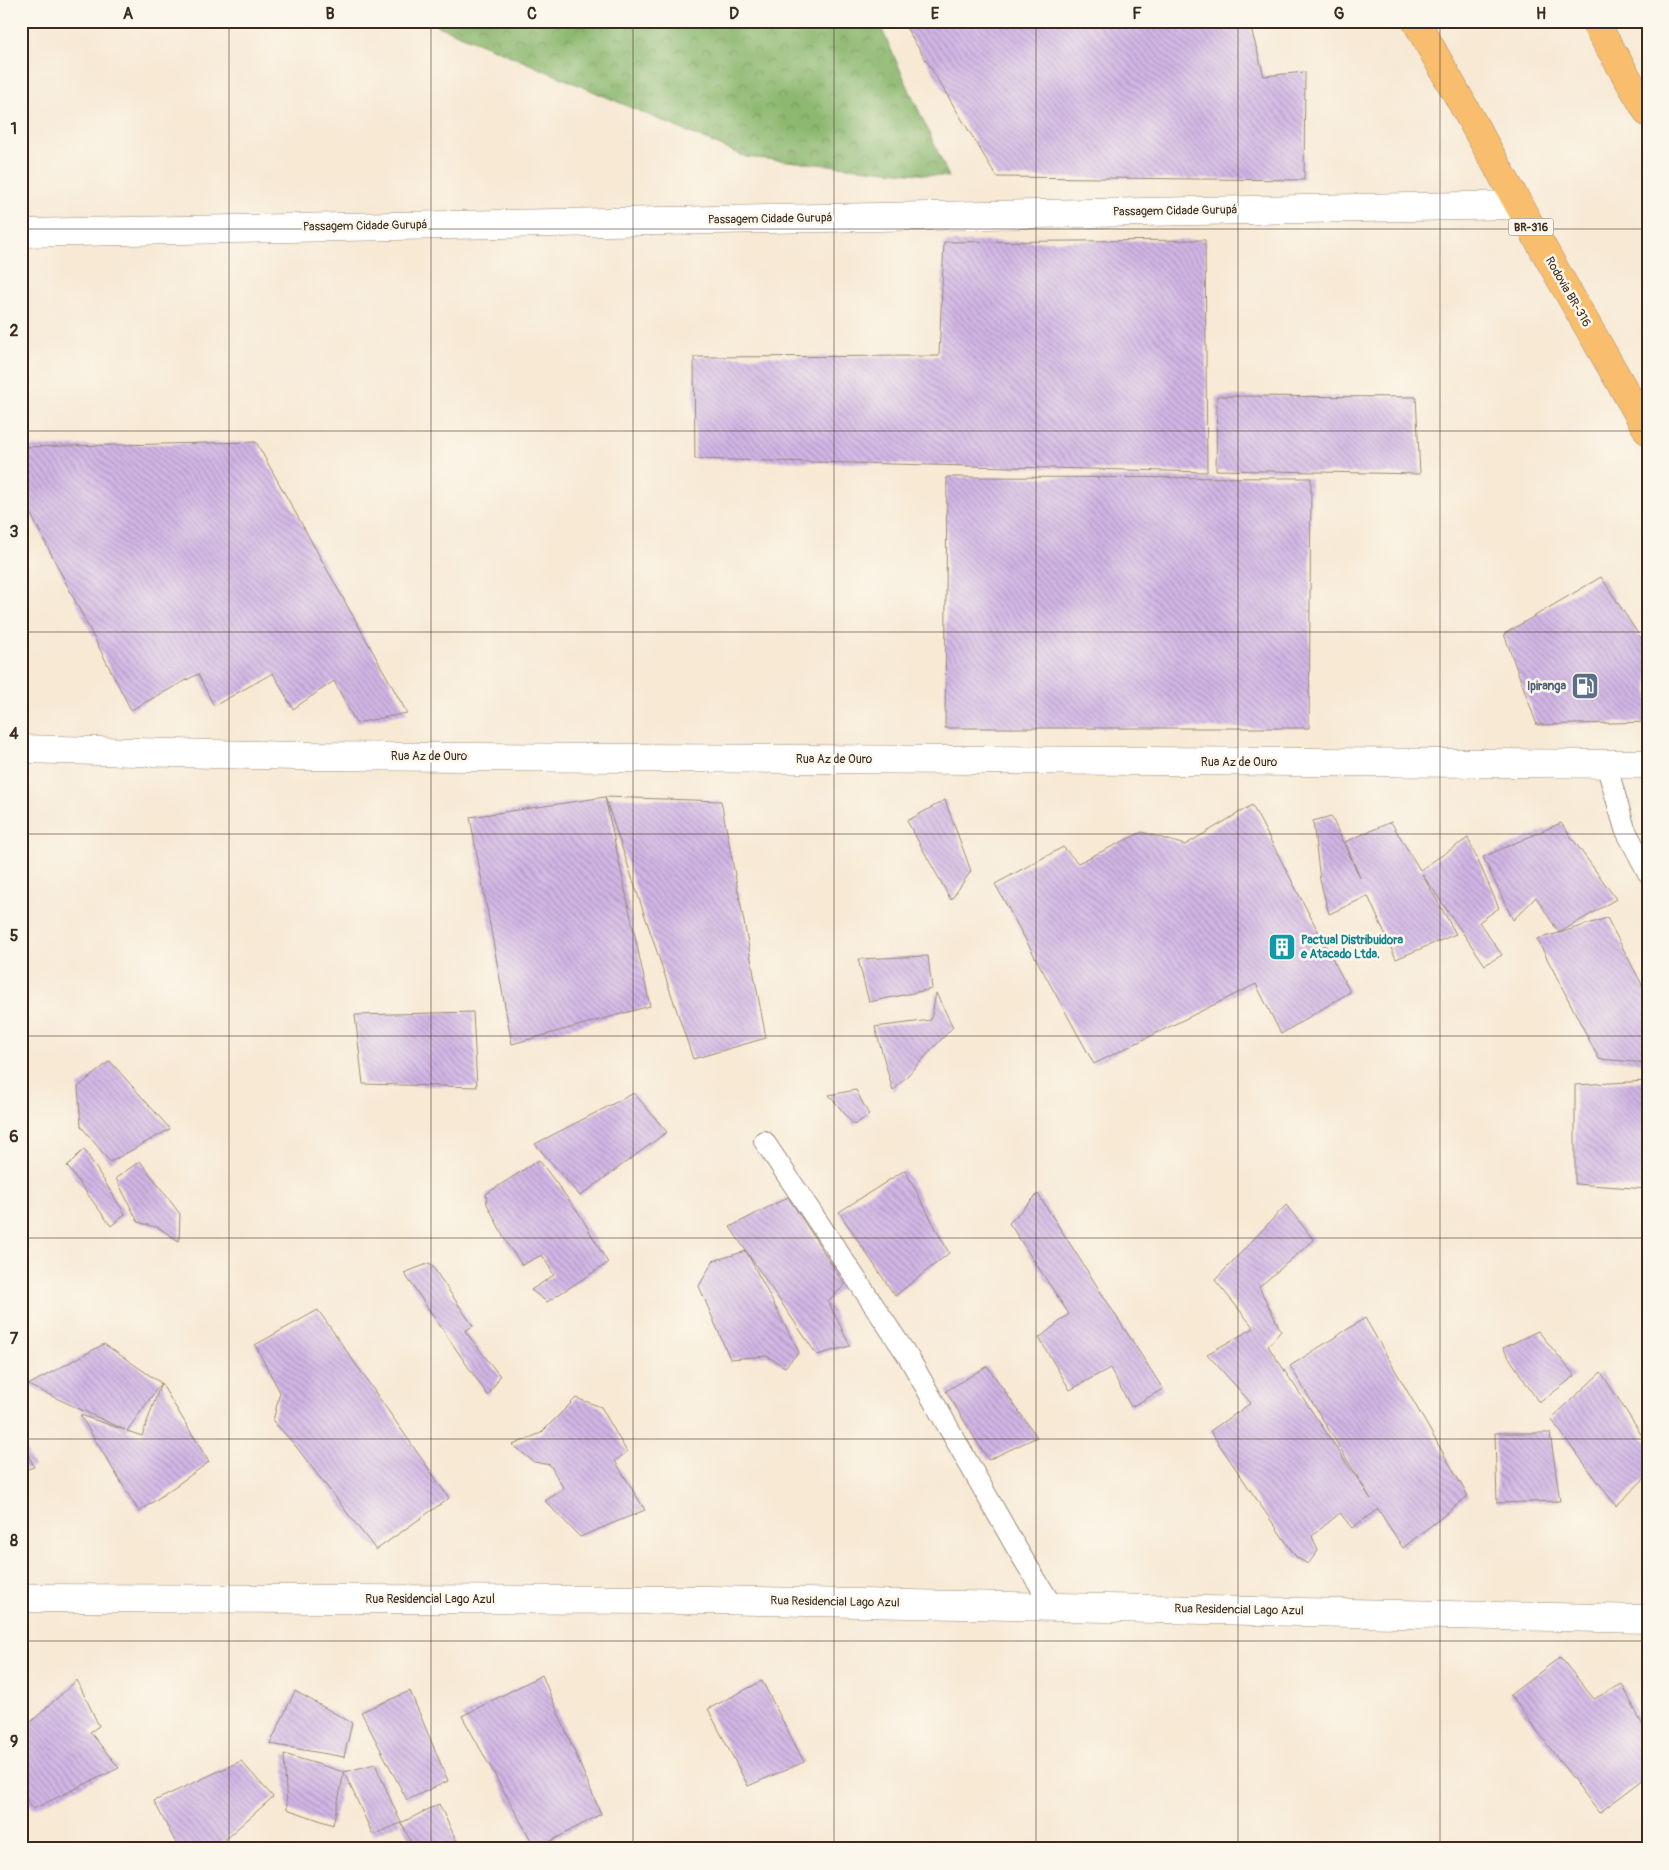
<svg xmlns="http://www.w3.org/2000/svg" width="1669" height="1870" font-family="Pangolin,sans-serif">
  <defs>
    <pattern id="forest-crowns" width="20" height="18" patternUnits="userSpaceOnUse" patternTransform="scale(1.25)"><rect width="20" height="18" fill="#8cb870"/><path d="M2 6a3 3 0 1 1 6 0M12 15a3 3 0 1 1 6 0" fill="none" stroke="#74965b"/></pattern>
    <pattern id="building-back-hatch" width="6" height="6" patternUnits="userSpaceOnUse" patternTransform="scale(1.25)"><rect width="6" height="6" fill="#d1b6e6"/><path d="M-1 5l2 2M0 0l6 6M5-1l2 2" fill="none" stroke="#ab94ba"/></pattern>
  </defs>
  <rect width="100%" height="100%" fill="#fbf7ec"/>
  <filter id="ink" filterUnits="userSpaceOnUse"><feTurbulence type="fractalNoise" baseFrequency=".02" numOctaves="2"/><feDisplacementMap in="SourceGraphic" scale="10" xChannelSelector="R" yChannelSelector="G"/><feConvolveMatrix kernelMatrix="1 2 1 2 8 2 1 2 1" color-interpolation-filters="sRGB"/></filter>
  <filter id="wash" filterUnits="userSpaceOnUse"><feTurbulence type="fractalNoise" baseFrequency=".0096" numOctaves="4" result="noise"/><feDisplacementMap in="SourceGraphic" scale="20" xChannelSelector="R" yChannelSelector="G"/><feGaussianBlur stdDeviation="1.12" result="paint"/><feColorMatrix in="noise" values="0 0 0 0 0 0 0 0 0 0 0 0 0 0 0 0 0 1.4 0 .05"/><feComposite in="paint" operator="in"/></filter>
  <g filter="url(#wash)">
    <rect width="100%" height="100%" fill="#f7e9d4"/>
    <path fill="url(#forest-crowns)" stroke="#647147" d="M426 21H878L949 177 746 157 511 56Z"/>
    <g id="blocks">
      <path fill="url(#building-back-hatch)" fill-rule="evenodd" d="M902 21H1249L1264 76 1305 72 1304 180 997 177Z
        M1205 240 1207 472 695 459 694 357 939 356 944 242Z
        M1217 396 1416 397 1420 474 1216 470Z
        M256 442 407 713 356 723 334 681 293 709 273 673 214 706 198 674 131 710 21 495V447Z
        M947 477 1311 478 1309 728H945Z
        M1601 577 1648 649V722L1537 725 1504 634Z
        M605 797 650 1006 512 1044 470 817Z
        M605 797 721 801 766 1038 693 1059Z
        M945 800 971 871 951 900 907 821Z
        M1252 805 1350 992 1281 1034 1256 984 1094 1064 995 884 1063 847 1078 863 1142 832 1185 845Z
        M1331 816 1360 878 1345 842 1391 822 1420 870 1468 838 1499 908 1479 922 1502 955 1485 965 1422 874 1456 934 1396 959 1368 896 1329 914 1320 880 1313 821Z
        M1561 823 1616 899 1559 933 1607 918 1648 996V1063L1599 1059 1537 939 1559 933 1536 897 1513 920 1483 857Z
        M928 956 932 989 869 1002 858 959Z
        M936 993 953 1027 893 1091 875 1027 931 1020Z
        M473 1012 477 1087 363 1084 355 1015Z
        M110 1061 170 1129 110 1162 81 1126 78 1087Z
        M1648 1081V1189L1575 1184V1085Z
        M856 1090 869 1115 854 1125 829 1095Z
        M634 1093 667 1132 580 1196 535 1144Z
        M84 1149 125 1214 111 1226 67 1166Z
        M539 1160 580 1215 608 1263 547 1302 531 1290 554 1275 542 1255 522 1265 508 1245 487 1204 486 1194Z
        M140 1161 180 1214 179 1241 159 1228 138 1222 116 1178Z
        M905 1170 949 1253 895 1296 839 1212Z
        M1038 1194 1163 1389 1131 1407 1110 1368 1070 1390 1039 1338 1069 1314 1009 1223Z
        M788 1197 845 1285 828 1301 850 1346 817 1355 746 1251 799 1352 785 1367 767 1356 730 1359 699 1286 713 1261 746 1251 730 1227Z
        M1286 1205 1314 1240 1259 1287 1281 1331 1268 1346 1371 1499 1290 1366 1365 1318 1468 1496 1403 1548 1378 1509 1352 1528 1340 1513 1312 1536 1318 1551 1308 1564 1296 1557 1210 1431 1251 1403 1207 1354 1254 1328 1215 1280Z
        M430 1263 473 1326 465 1331 500 1376 488 1396 404 1273Z
        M318 1310 449 1498 376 1550 294 1444 273 1421 280 1392 255 1345Z
        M1538 1331 1575 1376 1539 1403 1503 1348Z
        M104 1344 161 1383 209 1462 139 1512 80 1415 125 1430 28 1385ZM161 1383 142 1436 127 1431Z
        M987 1366 1037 1437 988 1460 946 1391Z
        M1601 1372 1648 1445V1475L1616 1506 1551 1419Z
        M576 1398 601 1407 627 1452 615 1461 645 1510 580 1537 545 1501 564 1489 550 1465 534 1462 513 1445 541 1433Z
        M1495 1433H1550L1560 1501 1497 1503Z
        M21 1439 34 1467 21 1471Z
        M1560 1657 1594 1699 1622 1684 1648 1736V1776L1599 1813 1510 1695Z
        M542 1675 601 1814 536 1849 462 1716Z
        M77 1680 99 1726 90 1732 119 1768 33 1809 21 1791V1731Z
        M762 1681 804 1762 748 1786 708 1709Z
        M295 1691 352 1723 344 1757 270 1744Z
        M410 1691 448 1781 407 1800 361 1712Z
        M284 1754 344 1772 333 1825 287 1809Z
        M241 1761 273 1797 214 1849H179L154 1801Z
        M375 1764 401 1823 439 1804 460 1848 415 1849 401 1823 373 1835 344 1772Z"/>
    </g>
  </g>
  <g filter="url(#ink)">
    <use href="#blocks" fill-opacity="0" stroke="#998a79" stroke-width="1"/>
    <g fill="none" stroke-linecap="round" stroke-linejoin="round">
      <g stroke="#998a79" stroke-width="22">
        <path id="lane" d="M1606 764 1625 829 1648 873
          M764 1141 909 1358 1017 1549 1053 1607"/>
      </g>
      <g stroke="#998a79" stroke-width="29">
        <path id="street" d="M21 233 1519 205
          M21 749 295 756 1648 764
          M21 1598 712 1600 1648 1619"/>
      </g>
      <g stroke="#998a79" stroke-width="29">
        <path id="highway" d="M1416 21 1549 259 1648 431
          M1594 21 1648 113"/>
      </g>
      <use href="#lane" stroke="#fff" stroke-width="20"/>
      <use href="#street" stroke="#fff" stroke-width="28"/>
      <use href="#highway" stroke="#f9be6d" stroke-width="28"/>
    </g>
  </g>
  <path fill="none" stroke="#3b2a1e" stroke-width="1" stroke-opacity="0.55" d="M229 21V1849M431 21V1849M633 21V1849M834 21V1849M1036 21V1849M1238 21V1849M1440 21V1849M21 229H1648M21 431H1648M21 632H1648M21 834H1648M21 1036H1648M21 1238H1648M21 1439H1648M21 1641H1648"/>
  <defs>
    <g id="fuel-square" transform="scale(1.4375)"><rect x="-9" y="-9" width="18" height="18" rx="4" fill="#5c6f8a" stroke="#fbf7ec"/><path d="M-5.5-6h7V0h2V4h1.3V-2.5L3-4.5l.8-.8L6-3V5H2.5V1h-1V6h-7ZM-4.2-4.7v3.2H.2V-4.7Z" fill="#fff"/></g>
    <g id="building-square" transform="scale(1.4375)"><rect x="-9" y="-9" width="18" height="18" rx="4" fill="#0f9aa8" stroke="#fbf7ec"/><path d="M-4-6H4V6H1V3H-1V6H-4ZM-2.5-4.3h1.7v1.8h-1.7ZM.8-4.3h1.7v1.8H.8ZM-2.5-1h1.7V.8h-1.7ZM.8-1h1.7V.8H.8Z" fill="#fff"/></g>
  </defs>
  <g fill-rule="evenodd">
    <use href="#fuel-square" x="1585" y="686"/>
    <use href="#building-square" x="1282" y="947"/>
  </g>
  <g text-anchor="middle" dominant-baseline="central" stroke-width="5" stroke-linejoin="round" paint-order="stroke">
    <rect fill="#fbf7ec" stroke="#75685c" stroke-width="1" x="1508.5" y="218.5" width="45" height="17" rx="4"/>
    <g font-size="11" font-weight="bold" fill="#3b2a1e">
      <text x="1531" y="227">BR-316</text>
    </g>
    <g font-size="12" fill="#3b2a1e" stroke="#fbf7ec">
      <text transform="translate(1175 211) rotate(-1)">Passagem Cidade Gurupá</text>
      <text transform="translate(770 219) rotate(-1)">Passagem Cidade Gurupá</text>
      <text transform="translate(365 226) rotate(-1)">Passagem Cidade Gurupá</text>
      <text transform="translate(1568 292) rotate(60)">Rodovia BR-316</text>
      <text x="429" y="756">Rua Az de Ouro</text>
      <text x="834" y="759">Rua Az de Ouro</text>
      <text x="1239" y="762">Rua Az de Ouro</text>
      <text x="430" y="1599">Rua Residencial Lago Azul</text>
      <text transform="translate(835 1602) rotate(1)">Rua Residencial Lago Azul</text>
      <text transform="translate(1239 1610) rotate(1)">Rua Residencial Lago Azul</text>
    </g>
    <g font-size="12" font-weight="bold" fill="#4e5e75" stroke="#fbf7ec" text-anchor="end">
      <text x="1566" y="686">Ipiranga</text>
    </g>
    <g font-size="12" font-weight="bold" fill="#0d838f" stroke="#fbf7ec" text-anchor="start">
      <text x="1301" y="940">Pactual Distribuidora<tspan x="1301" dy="14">e Atacado Ltda.</tspan></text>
    </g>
  </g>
  <rect width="1669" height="1870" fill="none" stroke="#fbf7ec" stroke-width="55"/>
  <rect x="28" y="28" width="1614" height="1814" fill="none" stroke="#3b2a1e" stroke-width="2"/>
  <g font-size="16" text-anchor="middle" font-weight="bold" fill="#3b2a1e">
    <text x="128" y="19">A</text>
    <text x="330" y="19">B</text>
    <text x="532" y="19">C</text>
    <text x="734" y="19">D</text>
    <text x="935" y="19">E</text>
    <text x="1137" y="19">F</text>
    <text x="1339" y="19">G</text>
    <text x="1541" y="19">H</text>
    <text x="14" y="134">1</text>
    <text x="14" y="336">2</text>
    <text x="14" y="537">3</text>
    <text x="14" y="739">4</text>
    <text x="14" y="941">5</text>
    <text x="14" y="1142">6</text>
    <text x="14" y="1344">7</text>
    <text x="14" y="1546">8</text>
    <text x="14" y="1747">9</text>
  </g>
</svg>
